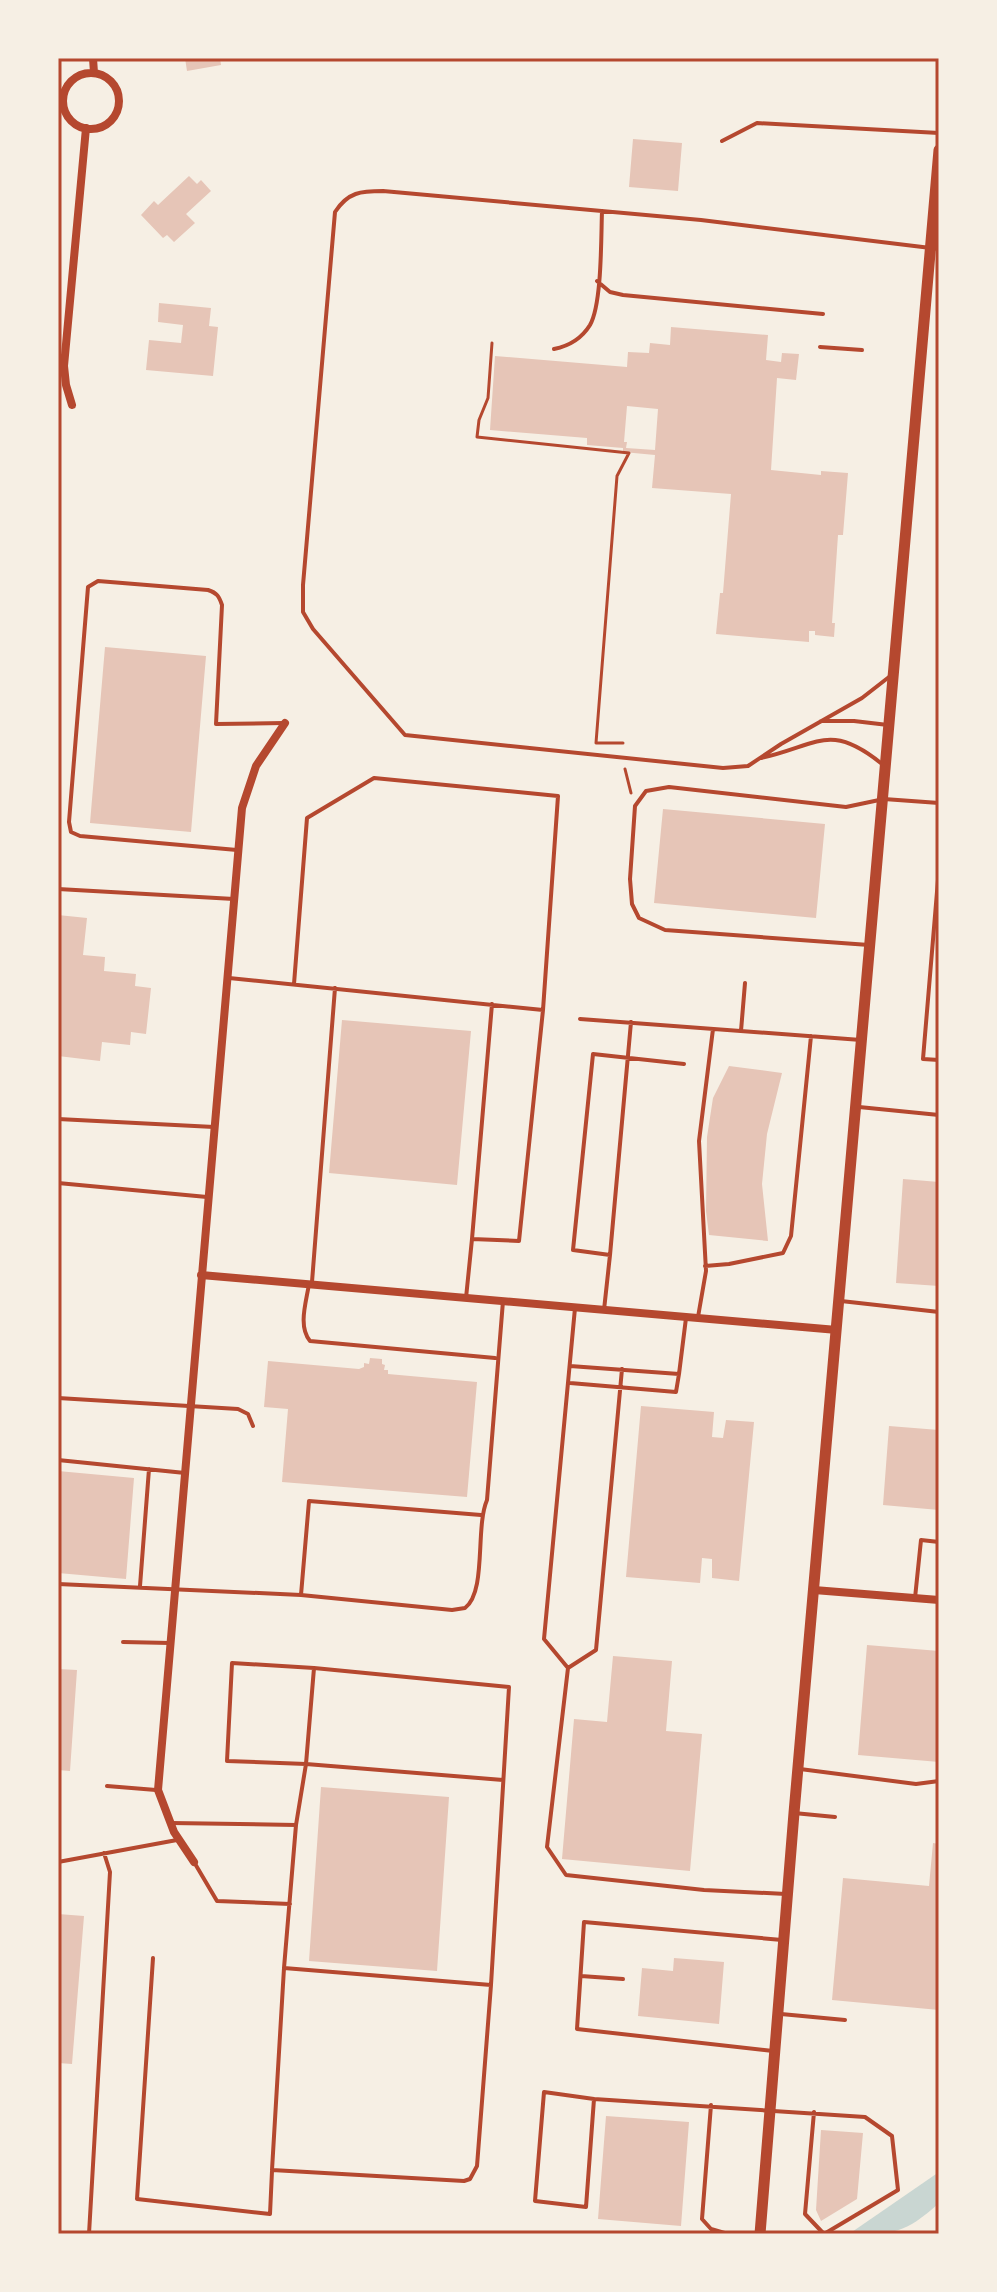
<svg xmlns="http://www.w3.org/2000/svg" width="997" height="2292" font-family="'Roboto Serif',serif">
  <rect width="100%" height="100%" fill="#f6efe4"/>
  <path fill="#c9d6d2" d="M939 2172V2203C905 2234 893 2234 849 2234Z"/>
  <path fill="#e6c5b7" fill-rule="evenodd" d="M185 58H220L221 65 187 71Z
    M633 139 682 143 678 191 629 187Z
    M189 176 197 184 201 180 211 191 186 214 195 223 174 242 167 235 163 238 141 215 154 201 158 205Z
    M159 303 211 308 209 326 218 327 213 376 146 370 149 340 181 343 183 325 158 322Z
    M671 327 768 335 766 360 781 362 782 353 799 354 796 380 777 378 771 470 821 475V471L848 473 843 535H838L832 623H835L834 637 815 635V631H809V642L716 634 720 593H723L731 494 652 488 655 455 623 452V448L587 445V438L490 430 495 356 627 367 628 352 649 353 650 343 670 345ZM627 406 658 409 655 450 626 448 627 442H624Z
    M105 647 206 656 191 832 90 823Z
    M663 809 825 824 816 918 654 903Z
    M58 915 87 918 83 955 105 957 104 971 136 974 135 986 151 988 146 1034 131 1032 130 1045 102 1042 100 1061 58 1056Z
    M342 1020 471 1031 457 1185 329 1173Z
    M729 1066 782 1073 767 1134 762 1184 768 1241 709 1235 706 1211 707 1137 713 1098Z
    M903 1179 939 1182V1286L896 1283Z
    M370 1358 382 1359V1364L385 1365 384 1370H388V1374L477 1382 467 1497 282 1482 288 1409 264 1407 268 1361 359 1369 364 1367V1363L369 1364Z
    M641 1406 714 1412 712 1437 723 1438 726 1420 754 1422 739 1581 712 1578V1559L702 1558 700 1583 626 1577Z
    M889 1426 939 1430V1510L883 1505Z
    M58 1471 134 1478 126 1579 58 1573Z
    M867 1645 939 1651V1762L858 1755Z
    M613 1656 672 1661 666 1731 702 1734 690 1871 562 1859 574 1719 607 1722Z
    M58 1669 77 1670 70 1771 58 1770Z
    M321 1787 449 1797 437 1971 309 1961Z
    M933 1843 939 1844V2010L832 2000 843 1878 929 1886Z
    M58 1914 84 1916 72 2064 58 2063Z
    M674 1958 724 1962 719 2024 638 2016 642 1968 673 1971Z
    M606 2116 689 2122 681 2226 598 2219Z
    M821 2130 863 2133 857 2199 821 2221 816 2210Z"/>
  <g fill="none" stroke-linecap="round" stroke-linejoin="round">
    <path stroke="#b5482f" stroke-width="3" d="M492 343 488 398 479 420 477 437 629 453 617 476 596 743H623
      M625 769 631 793"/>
    <path stroke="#b5482f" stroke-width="4" d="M722 141 757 123 939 133
      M597 281 610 292 623 295 823 314
      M820 347 862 350
      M554 349C569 346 582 338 590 325 602 304 601 238 602 211
      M889 677 862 698 781 744 748 766 723 768 405 735 313 629 303 612V585L335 212C348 192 361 191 383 191L701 220 939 249
      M821 721H854L888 725
      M761 758C817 746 829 721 882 764
      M237 850 80 836 71 832 69 822 88 587 98 581 208 590C217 593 219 596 222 605L216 724 284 723
      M939 868 923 1059 939 1060
      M58 889 234 899
      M869 945 665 930 639 918 632 904 630 879 635 806 646 791 669 787 846 807 884 799 939 803
      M229 978 543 1010 519 1241 472 1239 466 1298
      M294 984 307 818 374 778 558 796 543 1010
      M580 1019 861 1040
      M741 1031 745 983
      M859 1107 939 1115
      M58 1119 214 1127
      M58 1183 207 1197
      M472 1239 492 1004
      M610 1255 631 1022
      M705 1266 729 1264 783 1253 791 1236 811 1036
      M312 1282 335 988
      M309 1284C306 1303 298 1326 310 1341L495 1358
      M841 1301 939 1312
      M575 1308 544 1639 568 1668 547 1847 566 1875 704 1890 786 1894
      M604 1310 610 1255 573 1250 593 1054 684 1064
      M698 1317 706 1271 699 1141 713 1029
      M570 1366 679 1374 686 1318
      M570 1383 676 1392 679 1374
      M58 1398 238 1409 248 1414 253 1426
      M58 1460 185 1473
      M58 1584 301 1595 452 1610 465 1608C487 1591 475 1528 487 1500L503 1301
      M140 1586 149 1469
      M301 1595 309 1501 481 1515
      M915 1598 921 1540 939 1542
      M123 1642 170 1643
      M314 1668 509 1687 491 1985 477 2166 470 2179 464 2181 272 2170 284 1968 296 1825 306 1764Z
      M314 1668 232 1663 227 1761 306 1764 503 1780
      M568 1668 596 1650 622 1369
      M800 1769 916 1784 939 1781
      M107 1786 156 1790
      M794 1813 835 1817
      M171 1823 296 1825
      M58 1862 177 1840
      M194 1862 217 1901 290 1904
      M153 1958 137 2199 270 2214 272 2171
      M284 1968 491 1985
      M581 1976 623 1979
      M781 2014 845 2020
      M773 2051 577 2029 584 1922 782 1940
      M594 2099 544 2092 535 2201 586 2207 594 2099 865 2117 892 2136 898 2190 824 2234 805 2214 814 2112
      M711 2105 702 2219 711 2229 728 2234
      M89 2234 110 1872 104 1853"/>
    <path stroke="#b5482f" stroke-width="8" d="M93 58 94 73
      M63 101a28 28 0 1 1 56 0a28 28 0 1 1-56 0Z
      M72 405 66 385 64 366 86 128
      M201 1275 837 1330
      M814 1590 939 1600
      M194 1862 174 1832 158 1790 242 808 256 766 285 723"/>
    <path stroke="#b5482f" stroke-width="11" d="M760 2234 794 1813 939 150"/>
  </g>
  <rect width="997" height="2292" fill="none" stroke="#f6efe4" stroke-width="120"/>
  <rect x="60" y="60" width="877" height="2172" fill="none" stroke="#b5482f" stroke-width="3"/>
</svg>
